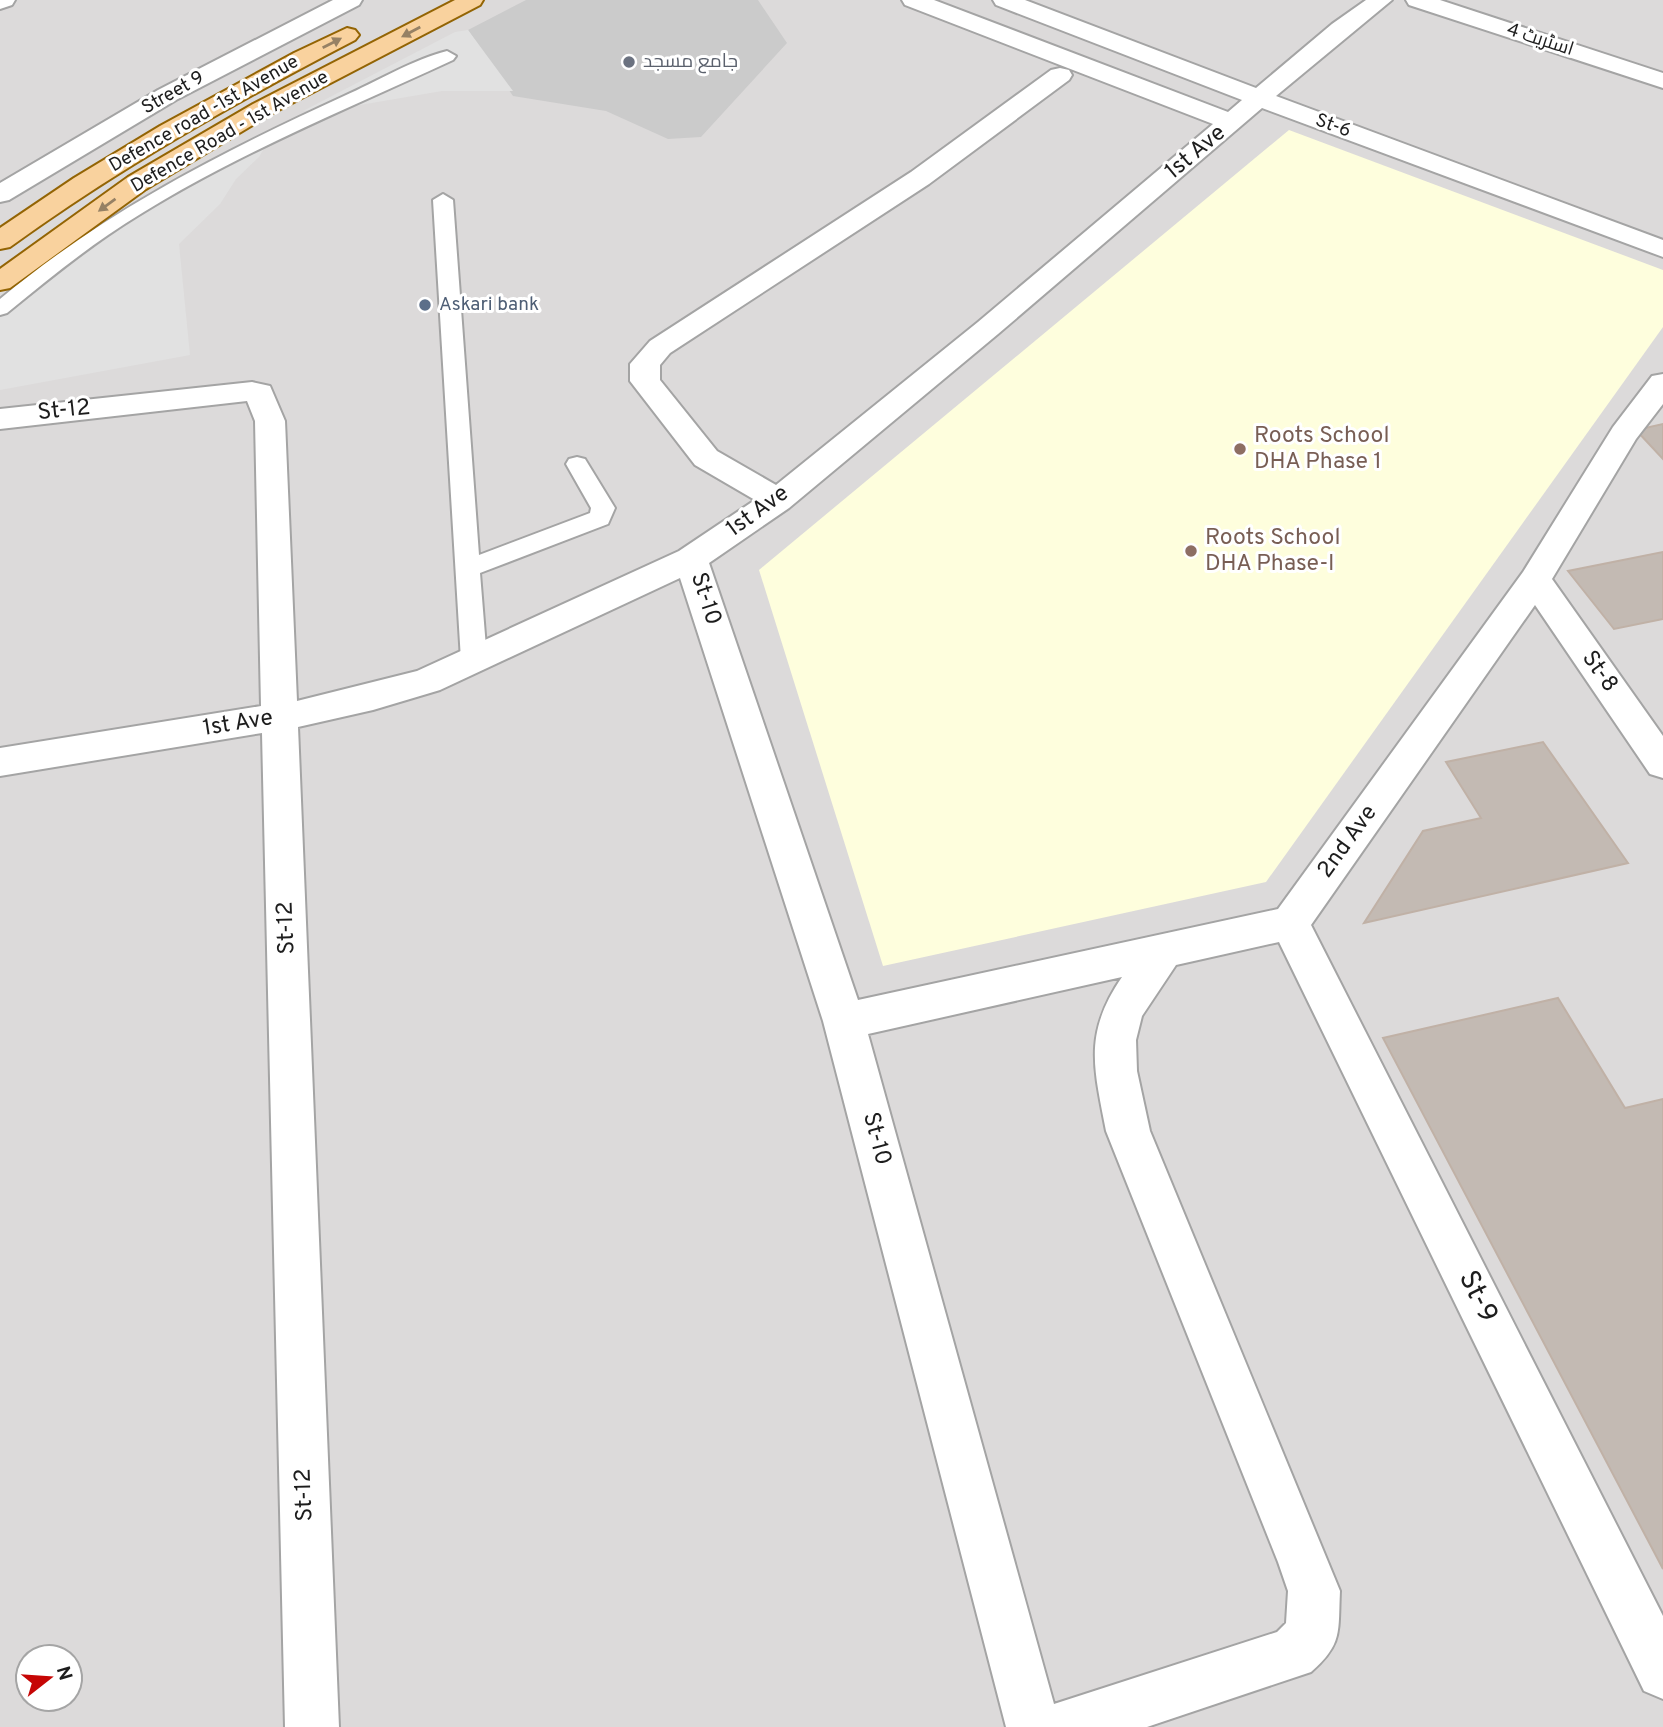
<svg xmlns="http://www.w3.org/2000/svg" width="1663" height="1727" font-family="Overpass,Cairo,sans-serif">
  <rect width="100%" height="100%" fill="#eeebe4"/>
  <path fill="#dcdada" fill-rule="evenodd" d="M0 0H1663V1727H0ZM28 1657H70V1699H28Z"/>
  <path fill="#fefedd" d="M1289 130 1663 270V327L1266 882 883 966 759 570Z"/>
  <path fill="#cbcbcb" d="M526 0H758L787 43 701 137 668 139 606 111 513 96 468 30Z"/>
  <path fill="#e1e1e1" d="M468 30 513 91H442L354 106 303 111 455 32Z
    M275 129 259 157 236 179 220 204 179 244 190 355 0 390V298L26 276Z"/>
  <path fill="#c3bab3" stroke="#c0b1a6" stroke-width="2" d="M1663 424V459L1636 430Z
    M1663 552V619L1614 629 1568 571Z
    M1543 742 1628 863 1364 923 1423 831 1481 818 1446 762Z
    M1558 998 1625 1108 1663 1099V1569L1383 1038Z"/>
  <g fill="none" stroke-linecap="round" stroke-linejoin="round">
    <g stroke="#a4a4a4" stroke-width="4">
      <path id="lane" d="M447 51 456 56 453 60C336 114 215 163 108 235 73 259 40 286 7 313L0 315V299C104 212 222 152 344 96 376 82 414 59 447 51Z
        M443 194 453 200 479 555 590 513 591 508 566 464 569 459 577 457 585 459 615 508 608 524 480 573 487 660 483 667 474 669 465 667 461 660 433 200Z"/>
    </g>
    <g stroke="#a4a4a4" stroke-width="4">
      <path id="street" d="M0 0H15L12 5 0 9Z
        M333 0H362L359 5 176 100 9 200 0 202V183L158 90Z
        M902 0H934L1228 112 1242 100 996 5 993 0H1025L1256 88 1332 24 1366 0H1392L1276 96 1663 240V257L1262 108 998 334 789 508 709 563 858 1000 1278 909 1523 572 1613 427 1652 376 1663 374V404L1636 439 1552 579 1663 736V778L1650 774 1535 605 1311 925 1663 1616V1699L1644 1691 1279 942 1176 965 1142 1016 1136 1040 1137 1071 1150 1131 1340 1591C1338 1632 1343 1644 1311 1672L1147 1727H1006L823 1021 680 578 440 690 373 710 298 727 339 1727H285L262 733 0 776V748L261 706 255 421 247 401 0 429V409L252 382 270 386 285 421 297 701 417 671 679 551 755 500 695 465 630 381V364L650 341 911 172 1051 70 1060 68 1069 70 1072 75 1069 80 929 184 670 353 660 365V380L717 451 776 485 978 322 1213 124 905 5ZM1122 977C1083 1034 1094 1068 1106 1131L1278 1562 1288 1591 1286 1623 1277 1632 1054 1704 868 1034Z
        M1406 0H1440L1663 73V88L1409 5Z"/>
    </g>
    <g stroke="#936404" stroke-width="4">
      <path id="primary" d="M455 0H483L480 5 271 114 146 189 10 288 0 290V269L128 177 253 104Z
        M347 28 355 30 359 35 355 40C236 102 119 168 10 247L0 249V228L74 178 160 126 294 53Z"/>
    </g>
    <use href="#lane" fill="#fff" fill-rule="evenodd"/>
    <use href="#street" fill="#fff" fill-rule="evenodd"/>
    <use href="#primary" fill="#f9d29e" fill-rule="evenodd"/>
  </g>
  <defs><path id="oneway-solid" d="M-6-.8H1V-3.2L6.5 0L1 3.2V.8H-6Z" transform="scale(1.75)"/></defs>
  <g fill="#968164">
    <use href="#oneway-solid" transform="translate(411 32) rotate(152)"/>
    <use href="#oneway-solid" transform="translate(332 43) rotate(-27)"/>
    <use href="#oneway-solid" transform="translate(107 205) rotate(144)"/>
  </g>
  <circle fill="#6b7280" stroke="#fff" stroke-width="2.5" cx="629" cy="62" r="7"/>
  <circle fill="#5c6f8a" stroke="#fff" stroke-width="2.5" cx="425" cy="305" r="7"/>
  <g fill="#8d6e63" stroke="#fff" stroke-width="2.5">
    <circle cx="1240" cy="449" r="7"/>
    <circle cx="1191" cy="551" r="7"/>
  </g>
  <g text-anchor="middle" dominant-baseline="central" stroke-width="6" stroke-linejoin="round" paint-order="stroke">
    <g font-size="19" fill="#1d1d1d" stroke="#fff">
      <text transform="translate(1540 40) rotate(18)">اسٹریٹ 4</text>
      <text transform="translate(173 93) rotate(-29)">Street 9</text>
      <text transform="translate(204 114) rotate(-30)">Defence road -1st Avenue</text>
      <text transform="translate(1333 126) rotate(20)">St-6</text>
      <text transform="translate(230 132) rotate(-30)">Defence Road - 1st Avenue</text>
    </g>
    <g font-size="19" fill="#5b616d" stroke="#fff" text-anchor="start">
      <text x="643" y="62">جامع مسجد</text>
    </g>
    <g font-size="19" fill="#4e5e75" stroke="#fff" text-anchor="start">
      <text x="439" y="305">Askari bank</text>
    </g>
    <g font-size="23" fill="#1d1d1d" stroke="#fff">
      <text transform="translate(1196 153) rotate(-40)">1st Ave</text>
      <text transform="translate(64 411) rotate(-6)">St-12</text>
      <text transform="translate(758 512) rotate(-36)">1st Ave</text>
      <text transform="translate(705 599) rotate(72)">St-10</text>
      <text transform="translate(1599 672) rotate(55)">St-8</text>
      <text transform="translate(238 724) rotate(-9)">1st Ave</text>
      <text transform="translate(1348 842) rotate(-54)">2nd Ave</text>
      <text transform="translate(287 928) rotate(-92)">St-12</text>
      <text transform="translate(876 1139) rotate(75)">St-10</text>
      <text transform="translate(305 1495) rotate(-92)">St-12</text>
    </g>
    <g font-size="23" fill="#785e54" stroke="#fff" text-anchor="start">
      <text x="1254" y="436">Roots School<tspan x="1254" dy="26">DHA Phase 1</tspan></text>
      <text x="1205" y="538">Roots School<tspan x="1205" dy="26">DHA Phase-I</tspan></text>
    </g>
    <g font-size="28" fill="#1d1d1d" stroke="#fff">
      <text transform="translate(1477 1297) rotate(64)">St-9</text>
    </g>
  </g>
  <g transform="translate(49 1678) rotate(73)"><circle r="33" fill="#ffffff" stroke="#a5a5a5" stroke-width="2"/>
  <path d="M0-5L12 26L0 18L-12 26Z" fill="#c60605"/>
  <text y="-10" font-size="19" font-weight="bold" text-anchor="middle" fill="#1d1d1d">N</text>
  </g>
</svg>
